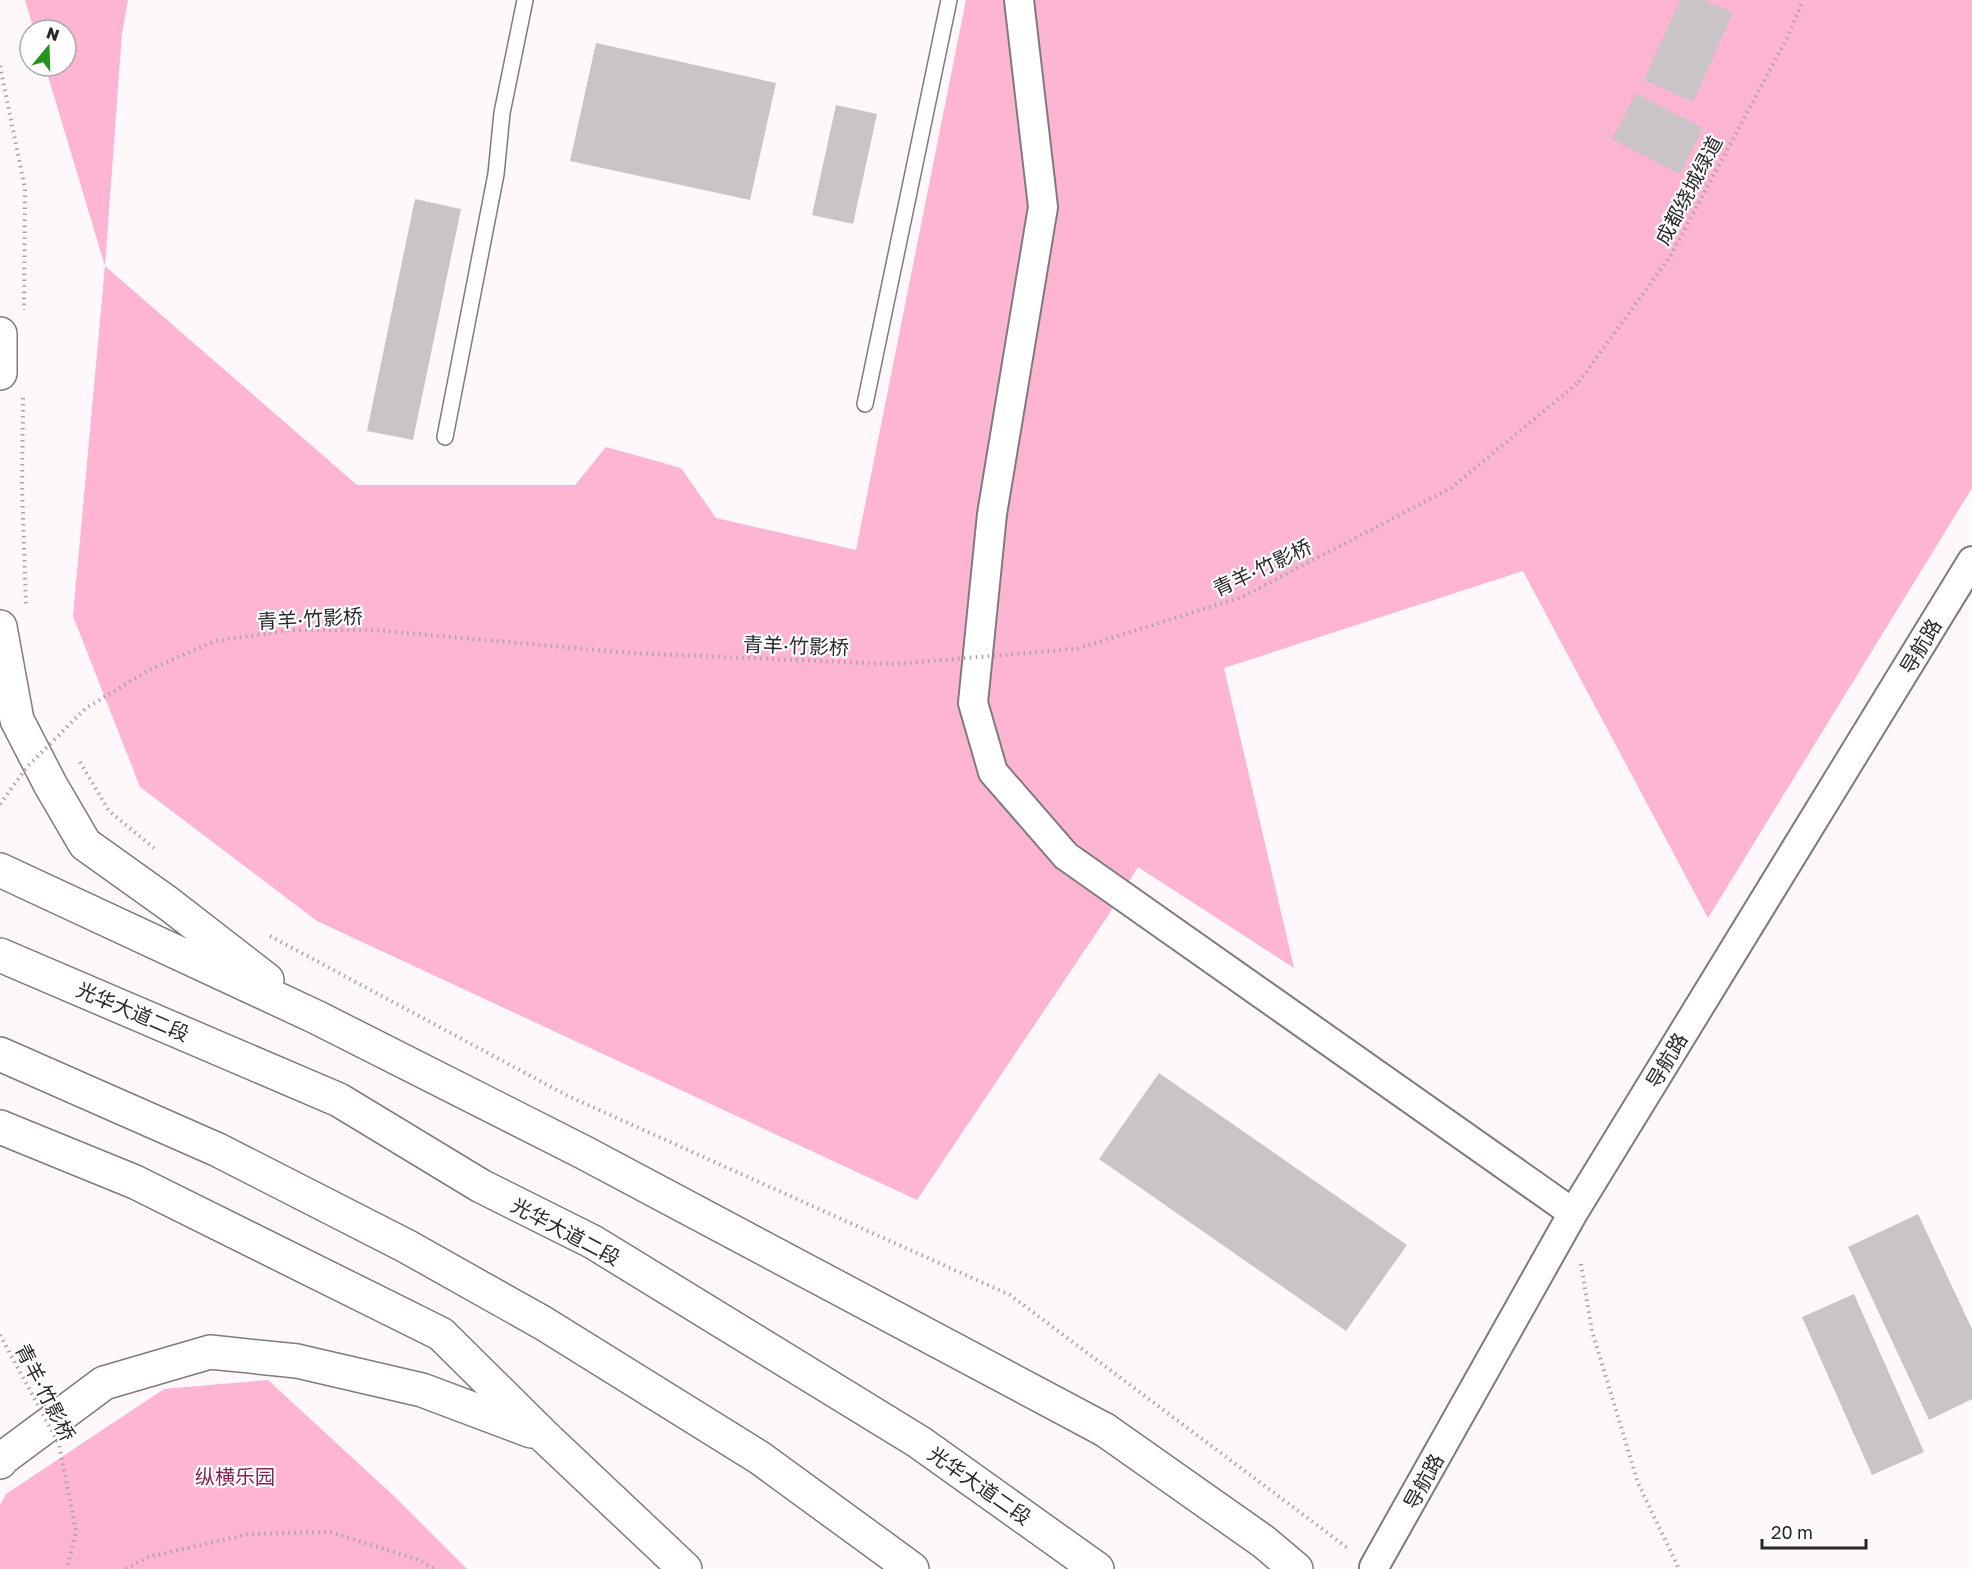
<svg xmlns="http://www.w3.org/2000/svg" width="1972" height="1569" font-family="'Golos Text','Noto Sans SC',sans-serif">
  <rect width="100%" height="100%" fill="#fef8fa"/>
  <path fill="#feb4d3" d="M25 0H128L122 33 105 266 357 485H575L606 447 681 468 716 518 856 550 966 0H1972V488L1708 918 1523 571 1224 668 1294 968 1138 867 1107 917 917 1200 317 921 140 787 73 616 105 266 45 66H66V30H34Z
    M268 1380 396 1498 467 1569H0V1505L6 1494 164 1389Z"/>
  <path fill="#cac4c6" d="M1680 0H1705L1733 13 1693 102 1644 80Z
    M596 43 776 83 750 200 570 161Z
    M1636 93 1703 128 1680 174 1612 139Z
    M836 105 877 114 853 224 812 215Z
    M415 199 461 209 413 440 367 431Z
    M1159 1073 1407 1245 1346 1331 1099 1159Z
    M1918 1214 1972 1329V1399L1929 1420 1848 1247Z
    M1854 1294 1924 1452 1872 1475 1802 1317Z"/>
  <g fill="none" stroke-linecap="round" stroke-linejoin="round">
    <g stroke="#7f7a7b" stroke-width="18">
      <path id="lane" d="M865 404 949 0
        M445 437 496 174 502 113 525 0"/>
    </g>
    <g stroke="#7f7a7b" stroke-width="32">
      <path id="street" d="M1019 0 1043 207 992 514 973 703 993 772 1066 856 1573 1213
        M1374 1567 1573 1213 1972 561"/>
    </g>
    <g stroke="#7f7a7b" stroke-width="36">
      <path id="primary" d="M0 955 339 1100 481 1186 593 1242 919 1442 1097 1569
        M0 1054 218 1150 406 1246 543 1323 760 1458 912 1569
        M1105 1430 1264 1542 1296 1569"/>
    </g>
    <g stroke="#7f7a7b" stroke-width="36">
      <path id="highway" d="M0 334V373
        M0 627 17 720 50 784 85 844 169 904 267 980
        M0 870 316 1017 583 1152 1105 1430
        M0 1127 135 1182 441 1334 543 1435 685 1569
        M0 1462 3 1458 104 1383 210 1352 297 1361 422 1390 531 1431"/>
    </g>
    <path stroke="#a9a5a6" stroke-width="4" stroke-dasharray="1.5 4.5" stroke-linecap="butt" d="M0 66 25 189 24 310
      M1579 382 1671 255 1788 36 1803 0
      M23 398 22 486 26 604
      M80 762 109 811 154 848
      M270 936 568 1096 1010 1295 1349 1549
      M1581 1264 1592 1331 1638 1483 1679 1569
      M126 1569 148 1557 249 1534 330 1532 416 1559 435 1569"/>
    <use href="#lane" stroke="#fff" stroke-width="15"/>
    <use href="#street" stroke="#fff" stroke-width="28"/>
    <use href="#primary" stroke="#fff" stroke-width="33"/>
    <use href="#highway" stroke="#fff" stroke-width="33"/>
    <path stroke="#a9a5a6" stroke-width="4" stroke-dasharray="1.5 4.5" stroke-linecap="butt" d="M0 804 27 767 86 708 151 669 215 641 290 630H374L630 653 893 664 1076 649 1242 597 1451 488 1579 382
      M0 1335 59 1444 76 1531 67 1569"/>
  </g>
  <g text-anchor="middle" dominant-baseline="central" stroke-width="4.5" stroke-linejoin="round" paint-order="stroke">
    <g font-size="20" fill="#292728" stroke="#fff">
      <text transform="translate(1688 190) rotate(-62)">成都绕城绿道</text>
      <text transform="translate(1262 567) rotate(-25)">青羊·竹影桥</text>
      <text transform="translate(310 618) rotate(-3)">青羊·竹影桥</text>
      <text transform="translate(796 645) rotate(2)">青羊·竹影桥</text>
      <text transform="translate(1920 646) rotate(-59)">导航路</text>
      <text transform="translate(133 1011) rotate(23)">光华大道二段</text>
      <text transform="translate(1666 1060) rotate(-59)">导航路</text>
      <text transform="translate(566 1231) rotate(28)">光华大道二段</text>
      <text transform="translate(46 1392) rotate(63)">青羊·竹影桥</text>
      <text transform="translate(1423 1481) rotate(-61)">导航路</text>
      <text transform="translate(980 1485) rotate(35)">光华大道二段</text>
    </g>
    <g font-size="20" fill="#872058" stroke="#fff">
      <text x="235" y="1476">纵横乐园</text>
    </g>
  </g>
  <g transform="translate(48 48) rotate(19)"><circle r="28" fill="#ffffff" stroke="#a9a9a9" stroke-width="1.5"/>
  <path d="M0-4.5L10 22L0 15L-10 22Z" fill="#24921b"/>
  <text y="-9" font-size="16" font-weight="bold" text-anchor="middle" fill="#292728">N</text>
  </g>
  <path d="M1762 1539v9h104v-9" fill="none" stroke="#292728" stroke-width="3"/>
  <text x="1771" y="1539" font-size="18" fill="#292728" stroke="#ffffff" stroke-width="4.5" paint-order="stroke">20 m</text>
</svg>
